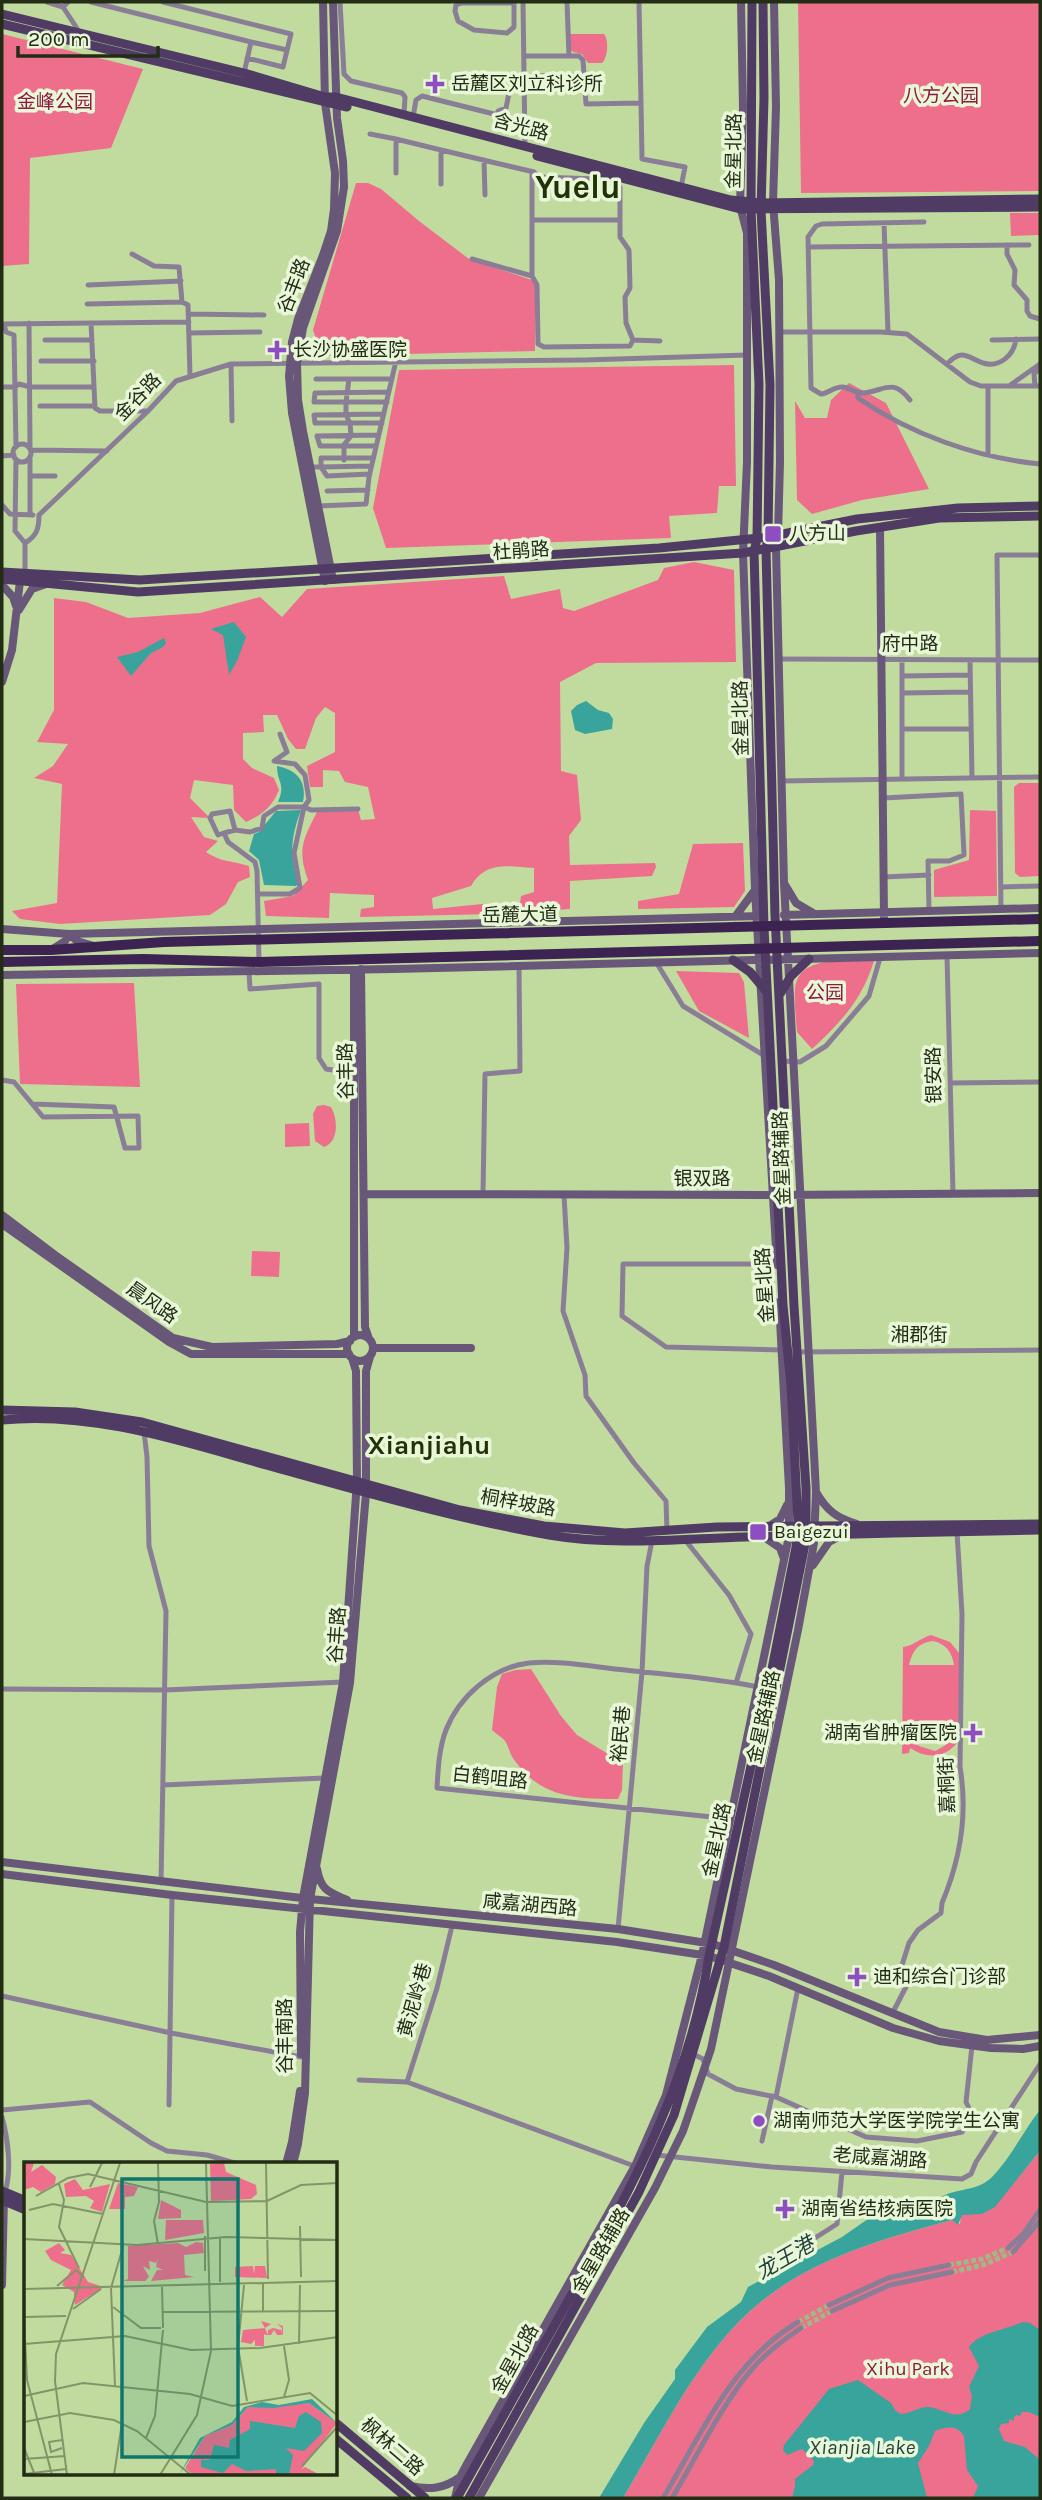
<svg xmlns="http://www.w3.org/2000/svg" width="1042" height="2500" font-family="Karla,'Noto Sans SC',sans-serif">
  <rect width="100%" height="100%" fill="#c1db9f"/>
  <path fill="#ee6f8c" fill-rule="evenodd" d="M798 2H1040V191L801 193Z
    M2 34 143 69 111 148 30 158 29 264 2 266Z
    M569 34H604C609 40 608 57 602 63H588L582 54 573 52 569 47Z
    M356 183H368L381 189 419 221 469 259 535 281V351L322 356 313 330Z
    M1010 213H1040V235L1011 236Z
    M734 365 736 486H719L717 513 669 516 671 538 386 548 373 508 399 370Z
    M849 383 886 403 929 489 862 500 812 514 797 500 795 401 805 418H827L831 400Z
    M694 562 734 570 736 662 596 663 560 682 561 771 577 775 581 820 569 836 570 865 655 863 656 867 652 876 570 881V909L502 914V905L520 904 521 896 534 892V868C509 866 485 861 471 886L432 898 433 909 492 903 495 914 360 917 361 909 374 907V895L330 893 329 918 266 916 264 901 293 896 308 880C297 850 303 839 317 812L358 809 361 820 375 819 368 787 345 782 339 771 323 770V787H310L307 766 335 752V713L325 707 316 718 305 749H296L288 739 277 715H263L264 732 243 733V759L252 768 274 778 279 790C272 807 262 815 246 822L234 810 233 785 194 780 190 798 210 818 191 817 204 837 218 841 206 852C223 863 230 860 249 866L250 877 238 882 226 904 210 915 60 924 20 919 12 911 57 903 62 784 34 778 53 766 68 744 37 742 54 710V598L86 602 128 618 200 613 260 597 282 617 307 589 504 576 511 599 560 589 563 608 574 611 658 580 664 568Z
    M1019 783H1040V876L1020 877 1015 873 1014 787Z
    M970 810 996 811 997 896 934 897V870L969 860Z
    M743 843 745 891 734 907 638 909V901L679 894 693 844Z
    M874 961C862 1000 841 1022 812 1049L797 1032C796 1018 794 1003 795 989 798 953 849 962 874 961Z
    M676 971 739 973 744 982 749 1038 699 1011Z
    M134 983 140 1087 20 1084 16 984Z
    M324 1105 331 1107C338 1119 339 1142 324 1147L315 1141 313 1114 317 1106Z
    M309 1123 310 1146 285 1147V1124Z
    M252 1251 280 1252 279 1277 251 1276Z
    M931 1635 950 1642 960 1654 958 1742C944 1759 927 1759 910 1748L909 1753 902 1754 903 1647C913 1646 921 1638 931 1635ZM933 1641C946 1644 952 1652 954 1665H909C913 1651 917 1643 933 1641ZM910 1727H954C954 1741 947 1745 935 1751L919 1746 910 1737Z
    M531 1669 561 1716 577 1735 623 1763 622 1790 618 1799C577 1799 541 1798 515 1761 510 1755 509 1747 505 1741 502 1737 496 1734 492 1730L497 1687 502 1674 515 1670Z
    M1040 2151V2498H623C661 2435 694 2363 749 2312 804 2261 881 2239 952 2220L960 2224 961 2214 983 2213 995 2206Z"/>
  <path fill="#38a49b" d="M234 622 246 637 237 661 229 675 223 635 211 629Z
    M164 638 166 643 163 647 151 653 131 676 117 657 138 652Z
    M586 701 598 710 609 713 613 719 612 729 585 734 575 730 571 711 577 705Z
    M277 766C297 770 307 781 303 802H278C286 783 277 783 277 766Z
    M301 810C290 840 290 854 298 884L296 886 264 885 259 860 249 851 254 834 259 832 276 811Z
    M1040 2110 1039 2152 995 2207 982 2214 962 2215 958 2225 952 2220C881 2239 804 2261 749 2312 694 2363 661 2435 623 2498H599L644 2423 675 2379V2370L707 2327 741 2302 748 2287 842 2237 878 2212 899 2205 936 2201C951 2187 975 2193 991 2178 1011 2158 1023 2131 1040 2110Z
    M1023 2322 1030 2323 1040 2330V2417L1029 2412H1022L1020 2416 1016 2415 1014 2417V2421L1009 2419V2423L1001 2424 999 2429 1004 2441 1025 2447 1040 2460V2498H973L978 2486 967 2470 964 2436C958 2425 946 2426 935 2431L929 2446 918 2463 927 2498H792L795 2486V2479L813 2465 814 2461 802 2449 787 2455 783 2450 784 2445 829 2389 858 2380 891 2403 895 2410 900 2414C910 2414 918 2407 928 2407 943 2408 956 2422 970 2409L972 2396 969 2387 979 2366 969 2347C978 2333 1007 2329 1023 2322Z"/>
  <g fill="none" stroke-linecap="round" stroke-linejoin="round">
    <path stroke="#a1b883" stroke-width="5" stroke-dasharray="5 2.5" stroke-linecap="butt" d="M949 2265 982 2259 1008 2248
      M952 2272 983 2265 1013 2252
      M798 2322 829 2305
      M801 2328 832 2311"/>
    <path stroke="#8a7e96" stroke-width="5" d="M47 2 63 7
      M68 2 63 7 80 33
      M91 2 251 42
      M163 2 291 34 283 67 247 58
      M340 2 344 74 351 81 402 93 405 97 404 115
      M514 2V27L507 33 474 30 458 21 455 11 456 5 462 3H514
      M523 2 525 147
      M524 56H569L567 2
      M244 73 251 42 287 50
      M584 75 586 104 641 103 639 2
      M532 76 584 75 583 60 579 56H569
      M641 103 642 159 685 167 681 187
      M413 117 416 100 422 96 498 115V111L506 108 510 88H525
      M370 134 396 139V173
      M396 139 441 150V184
      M441 150 534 172 539 177 597 179 620 187V237L629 250 630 288 625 297 626 323 633 340 660 341
      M484 160 485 195
      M532 220H620
      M884 223 888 332
      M1007 245V254L1015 270 1014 285 1027 300V311L1030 316 1040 319
      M808 247 1029 245
      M132 254 154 266 179 267 182 302 188 305 190 376
      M472 259 532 276V172
      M532 276 537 285 538 344 544 347 630 346 633 340
      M88 285 181 281
      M87 304 182 302
      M188 314 264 315
      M29 323 30 447
      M91 323 95 408 100 411H148
      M2 324 189 322
      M4 324 6 332 14 335 16 447
      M779 332H881L907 334 970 382 981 386H1040
      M189 333 260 332
      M45 340H92
      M992 340 1040 339
      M41 361H94
      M231 364 232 421
      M947 364C962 348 967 357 983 363 1000 368 1014 355 1016 339
      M316 379H349
      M988 386V455
      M1009 386 1040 364
      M1035 386 1034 374 1040 368
      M2 387H15L19 384 30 387H94
      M389 392 315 393 314 402H346L349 379H392
      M858 393V398C910 434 977 458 1040 464
      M910 400C893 378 886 390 864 393 856 394 851 388 843 387 835 386 829 393 821 394L811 388 808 237 816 226 822 224 924 222
      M40 406H94
      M384 414 314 415 315 423H350L346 415V402H387
      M13 453a9 9 0 1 1 18 0a9 9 0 1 1-18 0Z
      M343 446 351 436 350 423H382
      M344 446H320L317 436 379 435
      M31 450 107 451
      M2 456 14 455
      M16 459 15 531 25 543C37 536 39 528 39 515
      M30 459V515
      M344 460V446H376
      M310 467H321V458H373
      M370 474 327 476 321 467 371 466
      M30 476H55
      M327 491 368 490
      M2 505 10 514 33 515
      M318 506 366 504 369 477 396 361
      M39 515 148 411 176 381 231 364 585 360 747 355
      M25 574V543
      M779 659 1040 660
      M902 660V779
      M970 660 972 778
      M902 676 970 675
      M902 693 970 692
      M903 729H971
      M781 781 1040 777
      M883 798 961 794 964 855 949 861H928L929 911
      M235 830 250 832 262 828 264 816 278 807H304L309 800 305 775 295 764 274 761 287 752 280 734
      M224 833 235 830 230 811 212 814 210 818 218 835 224 833 228 842 255 862 257 871 259 962
      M883 877 929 875
      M1001 887 1040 886
      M258 894H290L300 888 294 853 304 807 311 810 358 809
      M1001 909 997 555H1040
      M947 956 953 1194
      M656 962 683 1006 765 1056
      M249 971 250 989 319 984V1058L326 1069 354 1073
      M783 1061 800 1062 826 1046 869 996 880 958
      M2 1080 14 1082 43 1117 138 1116 139 1148H125L114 1107 33 1104
      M950 1083 1040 1082
      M483 1194 485 1074 520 1071 519 966
      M564 1195 567 1248 563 1311 585 1375 586 1396 634 1463 666 1501 667 1531
      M780 1264H623L622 1316 666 1347 784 1350
      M798 1352 1040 1350
      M144 1432 147 1457 149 1546 166 1611 161 1883
      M686 1541 729 1595 751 1634 736 1683
      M2 1689 165 1690 343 1682
      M163 1785 325 1778
      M731 1819 437 1788C438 1770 439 1748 446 1730 459 1697 492 1667 529 1663 560 1660 594 1667 625 1670 669 1675 714 1678 758 1687
      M618 1929 642 1672 647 1566 652 1541
      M2 1996 171 2033 301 2057
      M892 2014 908 1983 902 1965 909 1943 918 1930 941 1913 942 1903C961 1858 968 1814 960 1767L962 1614 957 1532
      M693 2054 703 2059 708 2074 736 2089 776 2097 866 2137 917 2141 962 2132 973 2116 966 2102 972 2046
      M359 2080 407 2082 637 2167
      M407 2082 437 1988 452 1926
      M776 2097 798 1988
      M169 2105 172 1895
      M2 2110 90 2102 151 2143 167 2151 207 2155 238 2164
      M2 2117C8 2139 12 2170 5 2192
      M762 2141 772 2096
      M656 2155 772 2167 962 2179 971 2174 976 2162 1040 2064
      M1008 2248 1024 2233 1040 2210
      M1013 2252 1040 2221
      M763 2259 807 2243 837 2224 842 2172
      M829 2305 888 2278 949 2265
      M832 2311 890 2285 952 2272
      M663 2498C702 2433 731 2362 798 2322
      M672 2498C696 2458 722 2404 752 2369 766 2353 783 2340 801 2328"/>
    <path stroke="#685779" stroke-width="8" d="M323 2 325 103 335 173 334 209 331 231 323 255 298 319 292 342 289 376 292 413 325 581
      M333 2 337 118 343 161 344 187 337 231 303 328 297 363 298 400 303 431 333 580
      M774 2 776 107 773 203 779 280 780 462 778 535 776 548 784 883 796 903 813 913
      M880 528 884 917
      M2 585 13 597 16 606
      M19 610 32 589 46 584
      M2 682 12 650 20 581 23 576
      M755 890 777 1265
      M784 915 1040 908
      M735 917 755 890 743 553 747 462V233L740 206 743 107 741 2
      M2 929 69 934 761 916
      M51 950 65 941 69 934 77 941 94 946
      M361 969 365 1327 369 1339
      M354 970V1337
      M2 975 394 969 1040 953
      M364 1194 778 1195 1040 1193
      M2 1215 55 1255 173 1338 212 1347 337 1344 350 1341
      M2 1224 169 1342 191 1354H349
      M347 1348a13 13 0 1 1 26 0a13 13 0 1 1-26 0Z
      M373 1348H471
      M816 1492C827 1511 837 1518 857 1524
      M769 1526 780 1519 787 1505
      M764 1537 780 1548 784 1559
      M813 1565 829 1542 842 1535
      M2 1862 310 1899 618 1929 713 1944 774 1965 939 2032 987 2040 1040 2035
      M317 1869C321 1891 329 1892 347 1900
      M2 1874 172 1895 617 1942 709 1956 769 1976 893 2028 939 2041 991 2048 1023 2049 1040 2046
      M301 2054 300 1932 303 1898 343 1682 357 1481 356 1371 352 1358
      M286 2164 292 2142 300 2091
      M293 2164 298 2144 305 2093 310 1899 350 1683 366 1493V1371L370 1357
      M2 2285 4 2197
      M410 2486C429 2490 444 2489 460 2477
      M455 2498 460 2477 467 2464 635 2166 666 2095 702 1955 789 1536V1488L779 1302
      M479 2498 655 2188 683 2131 711 2049 798 1630 814 1543 816 1492 784 883"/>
    <path stroke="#503b64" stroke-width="9" d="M2 14 244 73 325 97H336L731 200 762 203 1040 199
      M2 24 347 107
      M537 156 740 209 1040 207
      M2 572 140 580 659 548 768 537 857 519 958 508 1040 506
      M2 579 138 592 743 553 856 531 939 518 1040 516
      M733 960 750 972 767 992
      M780 994 791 976 809 959
      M2 1410 75 1412 142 1422 460 1510 544 1526 625 1533 717 1527 1040 1524
      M2 1420C92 1411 181 1441 266 1465 360 1491 453 1518 549 1535 613 1546 679 1539 744 1537 843 1534 941 1532 1040 1530
      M2 2191 26 2201
      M2 2200 26 2210
      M336 2423 425 2498
      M336 2439 407 2498
      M457 2498C495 2430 534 2362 572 2294 633 2186 690 2081 709 1956L768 1689 796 1547 798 1523 791 1385 783 1305 764 927 754 551 757 539 759 384 751 209 752 2
      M469 2498 639 2192 674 2115 724 1947 806 1539V1488L794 1306 775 916 766 550 768 537 770 385 761 210 764 98 763 2"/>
    <path stroke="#3c2351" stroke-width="10" d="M2 950H51L164 942 1040 919
      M2 962 143 959 259 962 1040 941"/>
  </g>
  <g fill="#8f4dc2" stroke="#e9f7d9" stroke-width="2.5">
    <path d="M431.5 73.5h7v7h7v7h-7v7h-7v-7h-7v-7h7z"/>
    <path d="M273.5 339.5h7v7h7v7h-7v7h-7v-7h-7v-7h7z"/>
    <rect x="764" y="525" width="18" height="18" rx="3.5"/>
    <rect x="749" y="1523" width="18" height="18" rx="3.5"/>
    <path d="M969.5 1722.5h7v7h7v7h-7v7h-7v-7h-7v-7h7z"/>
    <path d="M853.5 1966.5h7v7h7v7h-7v7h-7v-7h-7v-7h7z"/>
    <circle cx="759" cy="2121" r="7"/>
    <path d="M781.5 2198.5h7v7h7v7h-7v7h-7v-7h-7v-7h7z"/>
  </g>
  <g text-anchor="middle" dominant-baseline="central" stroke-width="7" stroke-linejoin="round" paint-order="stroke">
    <g font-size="19" fill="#232d15" stroke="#e9f7d9" text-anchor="start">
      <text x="451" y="84">岳麓区刘立科诊所</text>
      <text x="293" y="350">长沙协盛医院</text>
      <text x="789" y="534">八方山</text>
      <text x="774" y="1532">Baigezui</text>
      <text x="957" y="1733" text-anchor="end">湖南省肿瘤医院</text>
      <text x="873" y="1977">迪和综合门诊部</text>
      <text x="773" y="2121">湖南师范大学医学院学生公寓</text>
      <text x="801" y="2209">湖南省结核病医院</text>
    </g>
    <g font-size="19" fill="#8f1940" stroke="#e9f7d9">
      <text x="941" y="96">八方公园</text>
      <text x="55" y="102">金峰公园</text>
      <text x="825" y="993">公园</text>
      <text x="908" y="2369">Xihu Park</text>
    </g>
    <g font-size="19" fill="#232d15" stroke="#e9f7d9">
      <text transform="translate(521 127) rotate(15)">含光路</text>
      <text transform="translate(734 151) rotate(-89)">金星北路</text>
      <text transform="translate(294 286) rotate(-69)">谷丰路</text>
      <text transform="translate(138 397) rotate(-46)">金谷路</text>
      <text transform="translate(521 551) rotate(-4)">杜鹃路</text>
      <text x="910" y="644">府中路</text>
      <text transform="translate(741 718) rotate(-91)">金星北路</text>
      <text transform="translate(520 915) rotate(-1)">岳麓大道</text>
      <text transform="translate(346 1071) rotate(-91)">谷丰路</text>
      <text transform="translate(934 1075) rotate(-91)">银安路</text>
      <text transform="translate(782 1158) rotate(-92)">金星路辅路</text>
      <text x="702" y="1179">银双路</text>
      <text transform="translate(765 1285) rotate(-94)">金星北路</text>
      <text transform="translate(152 1303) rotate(35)">晨风路</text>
      <text x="919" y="1335">湘郡街</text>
      <text transform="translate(518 1503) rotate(10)">桐梓坡路</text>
      <text transform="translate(337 1635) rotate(-86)">谷丰路</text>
      <text transform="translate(764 1717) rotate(-78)">金星路辅路</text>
      <text transform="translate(621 1734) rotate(-85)">裕民巷</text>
      <text transform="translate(490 1778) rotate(6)">白鹤咀路</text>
      <text transform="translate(947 1785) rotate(-92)">嘉桐街</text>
      <text transform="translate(717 1840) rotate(-78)">金星北路</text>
      <text transform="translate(530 1905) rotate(5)">咸嘉湖西路</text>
      <text transform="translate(415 2000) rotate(-74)">黄泥岭巷</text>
      <text transform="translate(285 2036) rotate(-90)">谷丰南路</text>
      <text transform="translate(880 2158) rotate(4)">老咸嘉湖路</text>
      <text transform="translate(601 2251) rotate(-60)">金星路辅路</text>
      <text transform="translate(515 2359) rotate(-61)">金星北路</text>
      <text transform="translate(392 2447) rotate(41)">枫林二路</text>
    </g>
    <g font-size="21" font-style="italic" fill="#1f3f3c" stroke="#e9f7d9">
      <text transform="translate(785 2258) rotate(-30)">龙王港</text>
      <text x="862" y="2447">Xianjia Lake</text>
    </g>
    <g font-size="26" font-weight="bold" fill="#223206" stroke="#e9f7d9">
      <text x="429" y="1445">Xianjiahu</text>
    </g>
    <g font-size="33" font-weight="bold" fill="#223206" stroke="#e9f7d9">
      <text x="578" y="187">Yuelu</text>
    </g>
  </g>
  <g transform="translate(24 2162)">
    <rect width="313" height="313" fill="#c1db9f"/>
    <path d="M0 1H10L7 10 18 3 32 15 31 22 17 30 9 25 0 28ZM200 1 202 10 232 23 233 32 227 37 187 39 186 2ZM51 17 59 28 86 22 78 50 66 46 70 39 62 34 42 35 40 22ZM94 21 114 25 110 34 101 35V47H85ZM137 38 157 48V56L134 57ZM142 58H179L180 71 141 78ZM172 80 179 81 180 91 160 93 161 113 170 115 127 119 133 108H139L132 105 134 96 132 101 125 99 126 108 119 104 125 115 121 119H99L104 117V84L154 81 162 85ZM35 81 41 88 36 91 47 93 64 120 80 125 51 143 50 130 38 123 47 108 27 98 21 89ZM229 104 230 112 231 104H241L243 116 211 115V105ZM237 159 247 162 241 166 244 173V168L249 166 257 168V172L258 166 253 162 259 164V172L258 173H253L250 168 247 173H242L240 172V184H231V178L227 182 217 180 219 168 241 166ZM285 241 313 261 277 308 281 305 296 313H169L161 306 181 274 208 263 224 245Z" fill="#ee6f8c"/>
    <path d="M288 237 313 261 285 241 249 246 224 245 208 263 181 274 155 313 176 276 208 260 220 245 238 240 255 243ZM282 250 297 260 298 271 280 289 262 286 269 293 265 313H252V307L222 309 208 302 199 311 177 305V298H186L190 283 205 286 206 278 226 267V259L271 266 275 254Z" fill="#38a49b"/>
    <path fill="none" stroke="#829568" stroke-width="2" d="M242 1 244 117M35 22 40 38 35 65 55 106M66 25 78 1M12 34 44 16 64 12 182 40 243 39 277 23 314 21M5 48 29 42 79 52M276 64 277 115M181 74V109M196 76V120M0 77 113 83 202 75 314 78M134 82 130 59 135 40 134 1M239 122V150M220 123 214 185 223 239M33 124 52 108 60 115M138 125 139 166M0 127 314 119M89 145 117 166H137M49 147 77 127M138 150 314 149M0 155 42 154M0 157 3 218 28 313M0 182 101 174 167 188 236 186 314 175M275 182 276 123M260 184 265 218 260 235M91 224 87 126 100 81M0 234 59 221 166 232 208 244 286 231 314 254M0 260 46 251 90 258 113 269 167 313M122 276 131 254 139 168M38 278 25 280 27 290 38 286M0 286 11 313M0 297 41 294M278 304 314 264M0 312 42 307M43 313 31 219 32 192 96 1M90 313 98 261M136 313 173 253 187 189 182 1"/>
    <path fill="#0f766e" fill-opacity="0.15" stroke="#0f766e" stroke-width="3.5" d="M98 17H214V295H98Z"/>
    <rect width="313" height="313" fill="none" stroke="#232d15" stroke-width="3.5"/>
  </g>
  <rect width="1042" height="2500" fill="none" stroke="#232d15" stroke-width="7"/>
  <path d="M18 46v10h140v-10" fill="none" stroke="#232d15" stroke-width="3.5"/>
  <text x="28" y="46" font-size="21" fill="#232d15" stroke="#e9f7d9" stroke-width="5" paint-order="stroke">200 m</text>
</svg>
